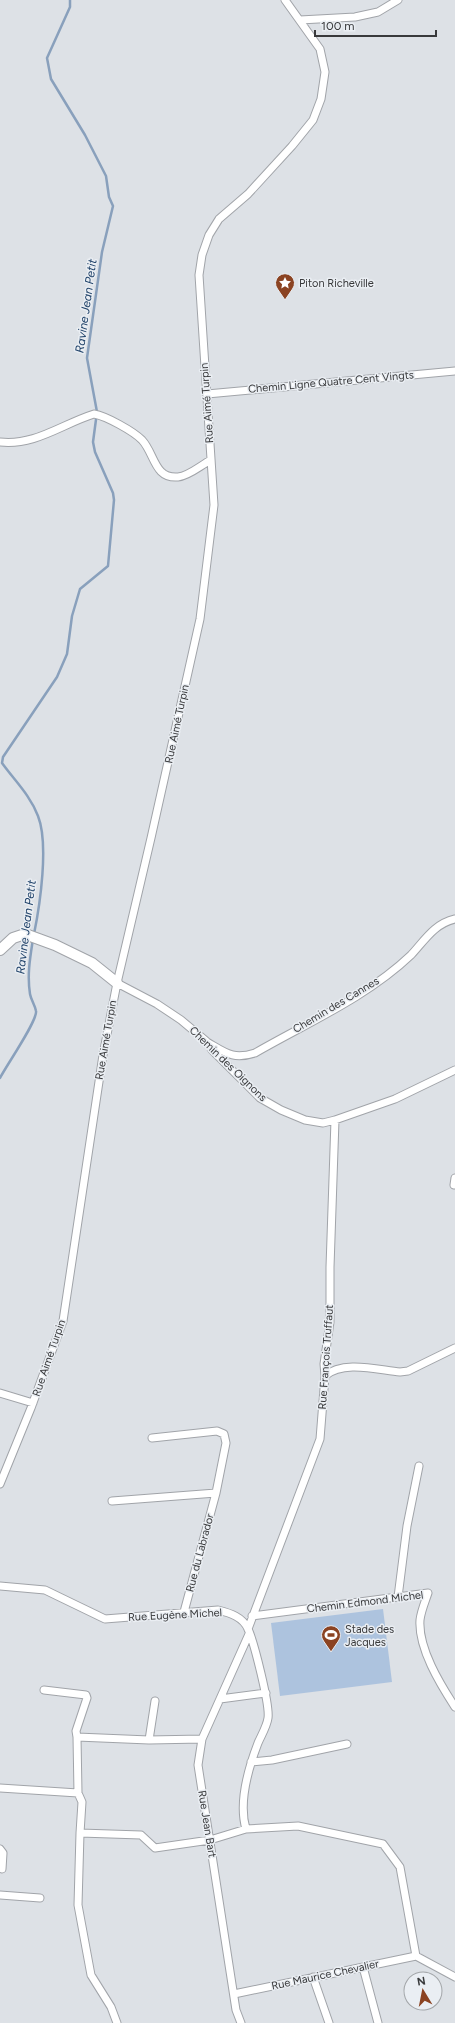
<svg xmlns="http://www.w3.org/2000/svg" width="455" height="2023" font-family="Figtree,sans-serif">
  <rect width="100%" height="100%" fill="#dde1e6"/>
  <path fill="#adc3de" d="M383 1609 392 1682 280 1696 271 1623Z"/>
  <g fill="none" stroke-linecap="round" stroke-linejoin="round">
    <path stroke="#89a0bc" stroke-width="2.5" d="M34 934C40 905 49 844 38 816 30 795 15 781 2 763L3 757 57 677 67 654 72 616 80 589 108 566 114 500 113 493 95 452 93 442 97 412 87 358 102 252 113 206 109 197 106 176 85 135 51 79 47 58 70 7V0
      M0 1078C6 1066 38 1020 36 1011 35 1005 31 1000 30 994 27 975 30 958 33 939"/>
    <g stroke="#a1a4a9" stroke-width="9">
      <path id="street" d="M300 20 355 17 378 12 398 0
        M207 394 455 371
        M0 442C35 446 62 424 94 414 106 416 133 431 142 440 155 454 154 479 178 477 189 476 201 465 211 460
        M117 983 157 1004 181 1020 206 1041 212 1050 260 1098 281 1110 305 1120 323 1123 335 1120 395 1099 455 1070
        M207 1042C226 1053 233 1060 255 1053 307 1023 367 997 411 955 425 940 434 924 455 919
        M454 1185 455 1178
        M325 1376C343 1360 378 1370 400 1372L408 1371 455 1348
        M0 1393 33 1403
        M152 1438 217 1431 224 1434 226 1443 216 1493 184 1612
        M0 1484 31 1408 63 1321 103 1055 117 983 151 838 200 619 214 505 199 275 202 255 209 235 219 219 248 194 292 146 313 120 321 99 325 72 320 49 285 0
        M112 1501 216 1493
        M0 1586 45 1590 105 1619 218 1610C230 1613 243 1617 248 1629 254 1642 270 1705 268 1718 267 1726 261 1736 258 1743 248 1769 238 1802 246 1829
        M398 1597 407 1526 419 1466
        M252 1616 428 1593C425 1602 421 1611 420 1620 418 1648 440 1684 455 1707
        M248 1629 320 1439 325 1376 324 1364 330 1322V1267L335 1120
        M44 1690 86 1695 87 1698 76 1731 77 1737 149 1740 202 1739
        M220 1699 266 1693
        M77 1737 78 1793
        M149 1740 155 1701
        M251 1762 272 1760 347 1744
        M0 1788 78 1793 82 1802 80 1833 141 1835 155 1848 210 1840 246 1829 298 1826 383 1844 400 1867 416 1956 455 1977
        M80 1833 78 1905 91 1975 111 2007 117 2023
        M0 1849 3 1853 2 1869
        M0 1895 40 1898
        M363 1967 378 2023
        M313 1977 329 2023
        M234 1994 416 1956
        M241 2023 236 2010 198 1765 202 1739 249 1634"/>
    </g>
    <g stroke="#a1a4a9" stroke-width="12">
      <path id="secondary" d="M0 950 13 938 25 934 55 945 92 963 117 983"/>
    </g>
    <use href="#street" stroke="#fff" stroke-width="7"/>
    <use href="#secondary" stroke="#fff" stroke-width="10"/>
  </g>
  <defs>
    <g id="sight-pin" transform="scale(1)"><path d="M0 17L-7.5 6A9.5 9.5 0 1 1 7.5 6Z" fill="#8b4322" stroke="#eaeef3"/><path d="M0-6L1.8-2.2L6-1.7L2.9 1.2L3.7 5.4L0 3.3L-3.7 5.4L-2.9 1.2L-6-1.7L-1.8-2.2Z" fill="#fff"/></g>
    <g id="stadium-pin" transform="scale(1)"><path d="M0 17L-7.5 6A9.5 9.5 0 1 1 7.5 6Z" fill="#8b4322" stroke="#eaeef3"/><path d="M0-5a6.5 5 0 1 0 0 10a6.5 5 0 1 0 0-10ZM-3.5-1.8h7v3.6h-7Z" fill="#fff"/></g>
  </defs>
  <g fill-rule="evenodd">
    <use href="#sight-pin" x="285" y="283"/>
    <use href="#stadium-pin" x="331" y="1635"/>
  </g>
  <g text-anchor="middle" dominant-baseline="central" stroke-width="3" stroke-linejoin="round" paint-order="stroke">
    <g font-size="11" fill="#38393b" stroke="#eaeef3" text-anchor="start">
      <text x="299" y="283">Piton Richeville</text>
      <text x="345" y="1629">Stade des<tspan x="345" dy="13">Jacques</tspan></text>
    </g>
    <g font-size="11" fill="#38393b" stroke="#eaeef3">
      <text transform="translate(331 382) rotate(-5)">Chemin Ligne Quatre Cent Vingts</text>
      <text transform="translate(207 403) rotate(-94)">Rue Aimé Turpin</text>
      <text transform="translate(177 724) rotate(-78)">Rue Aimé Turpin</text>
      <text transform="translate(336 1005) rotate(-31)">Chemin des Cannes</text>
      <text transform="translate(106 1040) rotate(-80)">Rue Aimé Turpin</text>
      <text transform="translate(228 1064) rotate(44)">Chemin des Oignons</text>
      <text transform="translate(326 1357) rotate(-86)">Rue François Truffaut</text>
      <text transform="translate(49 1358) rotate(-71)">Rue Aimé Turpin</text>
      <text transform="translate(200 1553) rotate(-75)">Rue du Labrador</text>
      <text transform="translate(365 1602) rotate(-7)">Chemin Edmond Michel</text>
      <text transform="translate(175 1615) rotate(-3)">Rue Eugène Michel</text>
      <text transform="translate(207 1824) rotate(81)">Rue Jean Bart</text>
      <text transform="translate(325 1975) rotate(-12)">Rue Maurice Chevalier</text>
    </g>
    <g font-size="12" font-style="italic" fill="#21436a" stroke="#eaeef3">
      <text transform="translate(86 306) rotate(-82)">Ravine Jean Petit</text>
      <text transform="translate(26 927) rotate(-83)">Ravine Jean Petit</text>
    </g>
  </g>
  <g transform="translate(423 1991) rotate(350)"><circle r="19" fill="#eaeef3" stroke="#a3a6a9"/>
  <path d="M0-3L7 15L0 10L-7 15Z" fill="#8b4322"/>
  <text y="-6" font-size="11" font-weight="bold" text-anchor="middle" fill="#38393b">N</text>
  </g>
  <path d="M315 30v6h121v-6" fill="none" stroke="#38393b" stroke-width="2"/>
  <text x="321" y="30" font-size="12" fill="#38393b" stroke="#eaeef3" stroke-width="3" paint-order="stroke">100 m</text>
</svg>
